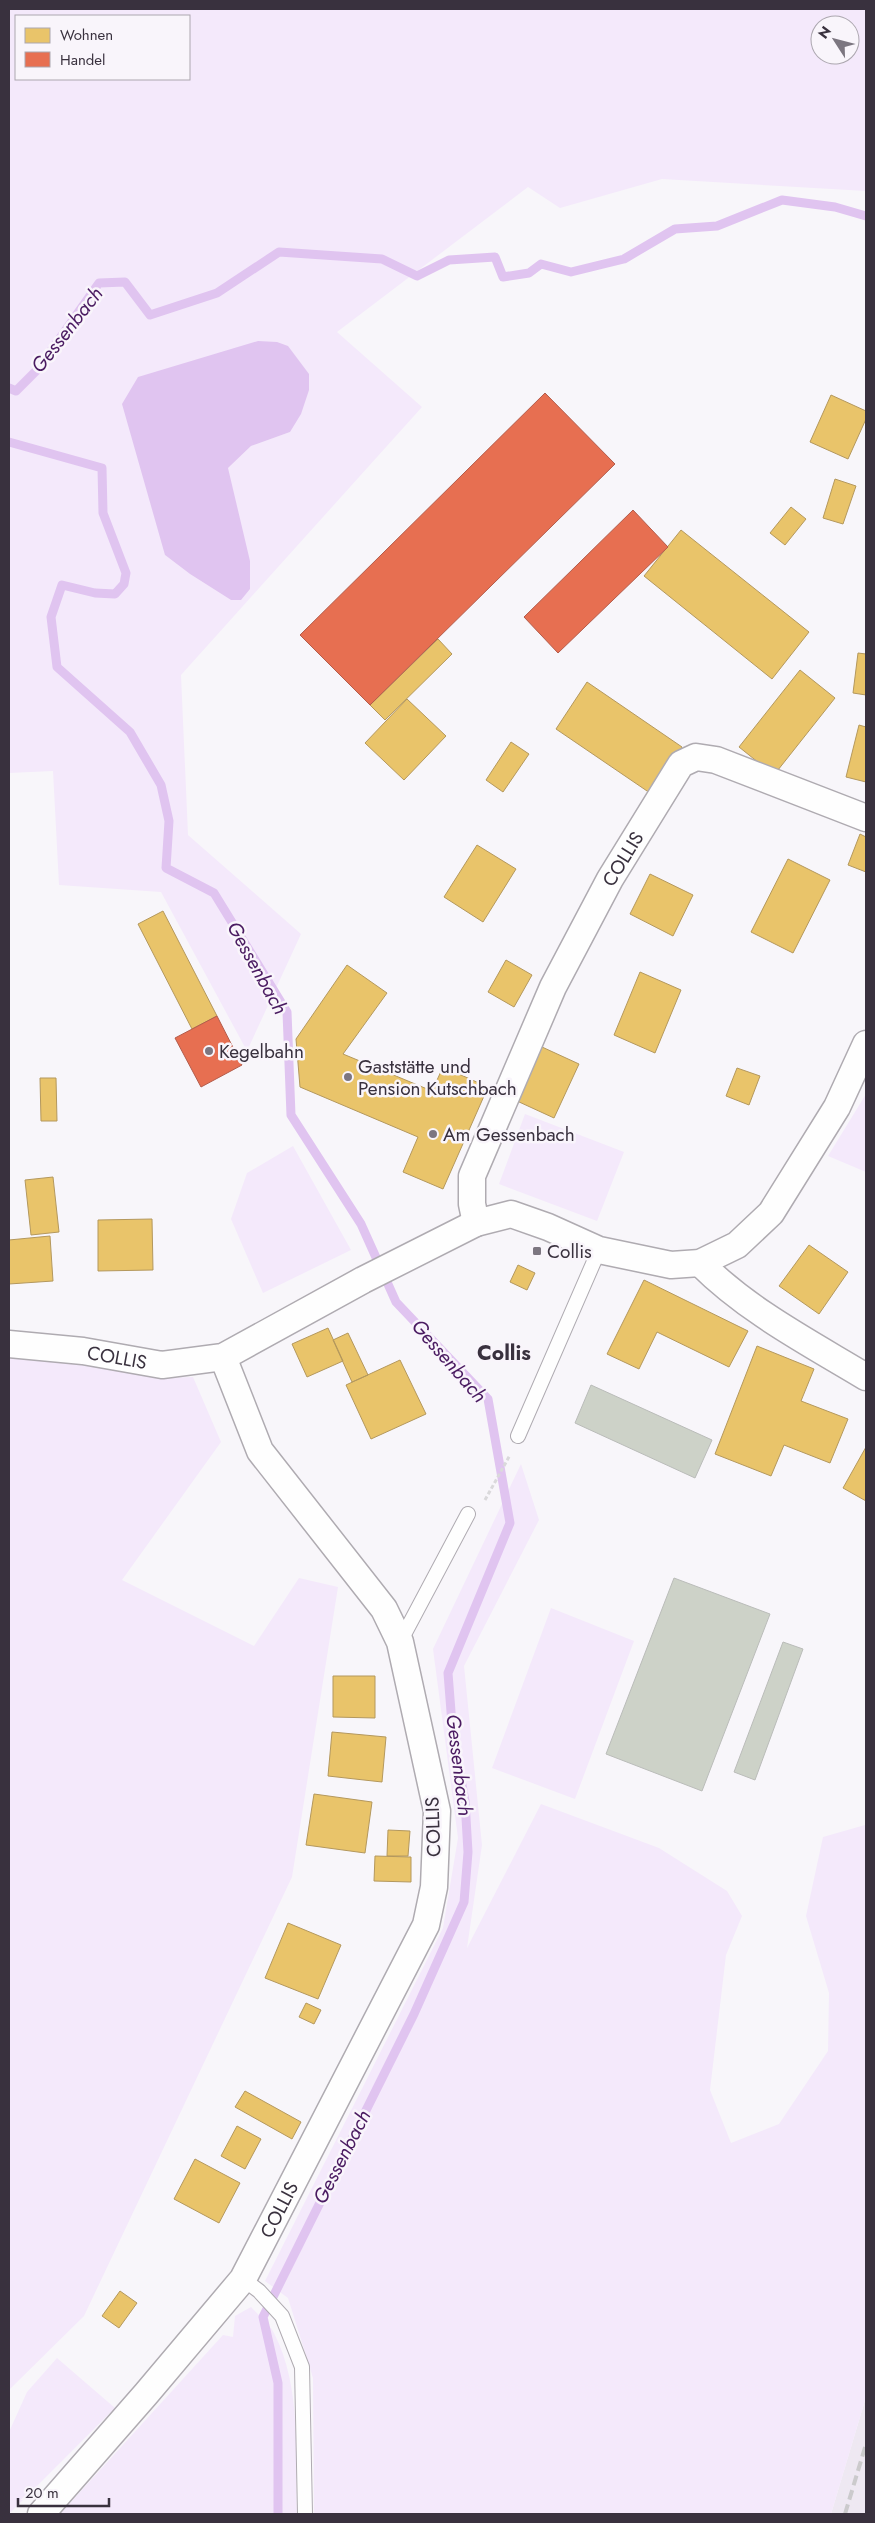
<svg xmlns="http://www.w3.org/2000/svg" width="875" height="2523" font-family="Jost,sans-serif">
  <rect width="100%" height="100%" fill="#f8f6fa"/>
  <path fill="#eee8f2" d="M866 2397V2514H831Z"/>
  <path fill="#f4e9fb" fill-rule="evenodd" d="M9 9H866V191L662 179 560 208 528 187 337 332 422 407 181 675 188 835 301 934 247 1051 161 892 59 885 53 771 9 773ZM16 16H189V79H16ZM820 25H850V55H820ZM288 346 290 432 251 446 228 468 231 600 190 574 165 555Z
    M866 1094V1172L828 1156Z
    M525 1114 624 1152 597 1221 499 1184Z
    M293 1146 351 1250 263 1293 231 1219 247 1173Z
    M9 1356 106 1365 160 1378 193 1377 221 1442 122 1580 254 1646 299 1578 338 1587 292 1877 84 2316 9 2390Z
    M521 1464 539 1520 464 1666 482 1845 467 1948 541 1804 659 1848 727 1891 742 1916 726 1955 710 2090 731 2143 779 2124 828 2051 829 1993 806 1916 823 1837 865 1825 866 1820V2397L831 2514H314L313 2378 288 2298 265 2281 443 1928 458 1838 433 1649Z
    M551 1608 634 1641 575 1799 492 1768Z
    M251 2307C258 2315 269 2323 274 2333 302 2388 295 2454 297 2514H60L223 2335 233 2337 235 2316Z
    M57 2358 115 2408 9 2514V2432L27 2392Z"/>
  <path fill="#e0c4f0" d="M258 341 277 342 288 346 309 374V390L301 414 290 432 251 446 228 468 250 561V589L241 600H231L190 574 165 555 122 404 138 377Z"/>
  <path fill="#e9c46a" stroke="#b4985d" d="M831 395 866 411V419L848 459 810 442Z
    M835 479 856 486 843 524 823 518Z
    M791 507 806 519 785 545 770 533Z
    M681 530 809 632 772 679 644 576Z
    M438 639 452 654 385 720 370 705Z
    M858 653 866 654V695L853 693Z
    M800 670 835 698 774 775 739 747Z
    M587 682 682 747 650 793 556 729Z
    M407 699 446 736 404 780 365 743Z
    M859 725 866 727V782L846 777Z
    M511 742 529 754 503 792 486 780Z
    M860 834 866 837V872L848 865Z
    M477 845 516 869 483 922 444 897Z
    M788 859 830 880 793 953 751 932Z
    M650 874 693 895 673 936 630 914Z
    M163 911 217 1016 192 1029 138 924Z
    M506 960 532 975 514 1007 488 992Z
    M347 965 387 993 343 1054 432 1091 443 1067 488 1087 443 1189 403 1172 418 1137 300 1087 296 1039Z
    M640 972 681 990 655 1053 614 1035Z
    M542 1047 579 1064 554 1118 517 1101Z
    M737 1068 760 1076 749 1105 726 1096Z
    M40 1078H56L57 1121H41Z
    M53 1177 59 1232 31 1235 25 1180Z
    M152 1219 153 1270 98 1271V1220Z
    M50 1236 53 1281 9 1284V1240Z
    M809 1245 848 1272 819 1314 779 1286Z
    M518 1265 535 1273 527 1290 510 1282Z
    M644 1280 748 1331 729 1367 657 1332 639 1369 607 1354Z
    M328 1328 343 1361 307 1377 292 1344Z
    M348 1333 368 1375 352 1382 333 1340Z
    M757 1346 814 1369 801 1401 848 1419 830 1463 784 1445 771 1476 715 1454Z
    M400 1360 426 1414 371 1439 346 1385Z
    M866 1447V1501L843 1488Z
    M333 1676H375V1718L333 1717Z
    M332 1732 386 1737 382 1782 328 1776Z
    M314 1794 372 1802 365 1853 306 1845Z
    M388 1830 410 1831 408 1856H387Z
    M375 1856 411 1857V1882L374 1881Z
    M288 1923 341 1945 318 1999 265 1978Z
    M306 2003 321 2010 314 2024 299 2017Z
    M245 2091 301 2122 292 2139 235 2107Z
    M237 2126 261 2139 245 2169 221 2156Z
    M195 2159 240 2183 219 2223 174 2199Z
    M120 2291 137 2303 119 2328 102 2316Z"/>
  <path fill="#e76f51" stroke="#b35c4b" d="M545 393 615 464 370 705 300 635Z
    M633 510 668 547 558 653 524 617Z
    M217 1016 242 1065 201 1087 175 1038Z"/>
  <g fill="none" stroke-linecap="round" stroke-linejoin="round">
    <path stroke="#e0c4f0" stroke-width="9" d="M9 388 16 391 38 369 99 283 125 282 150 315 217 293 279 252 382 259 417 276 449 260 495 257 503 277 529 273 541 264 571 272 624 259 675 229 717 226 782 200 835 207 866 216
      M9 442 102 468 103 513 126 573 124 584 115 594 95 593 62 585 51 617 57 667 130 732 161 785 169 821 166 868 214 893 287 1012 291 1115 361 1224 396 1302 488 1399 510 1523 448 1673 453 1737 465 1801 468 1852 464 1902 414 2014 263 2317 278 2383V2514"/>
  </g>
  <path fill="#cdd2c8" stroke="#babcb9" d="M591 1385 712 1440 695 1478 575 1423Z
    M674 1578 770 1614 702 1791 606 1754Z
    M783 1642 803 1649 755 1780 734 1772Z"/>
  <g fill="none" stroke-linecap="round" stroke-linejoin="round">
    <g stroke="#afabb1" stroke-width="16">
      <path id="service" d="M518 1436 599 1250
        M400 1642 468 1514
        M243 2279 259 2291 282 2316 302 2367 305 2514"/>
    </g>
    <g stroke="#afabb1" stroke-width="29">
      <g id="minor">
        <path id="s1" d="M476 1223 472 1204V1176L553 987 610 879 681 764 696 757 716 760 866 818"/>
        <path d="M700 1263C748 1311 808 1342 866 1377"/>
        <path id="s2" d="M9 1344 83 1351 162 1365 223 1357 363 1280 476 1223 511 1214 548 1227 599 1250 671 1265 700 1263 737 1245 771 1213 837 1107 866 1044"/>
        <path id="s3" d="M41 2514 146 2394 243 2279 426 1925 434 1887 437 1811 400 1642 384 1609 260 1451 223 1357"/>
      </g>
    </g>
    <path stroke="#dad9db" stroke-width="3" stroke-dasharray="4 2.5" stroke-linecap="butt" d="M485 1500 510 1455"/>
    <use href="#service" stroke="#fefefe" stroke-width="14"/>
    <use href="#minor" stroke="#fefefe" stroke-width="26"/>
    <path stroke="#cbcacc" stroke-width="4" stroke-dasharray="10 5" stroke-linecap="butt" d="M845 2514 866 2444"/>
  </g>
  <g fill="#7c7680" stroke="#f9f5fb" stroke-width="2">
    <circle cx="209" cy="1051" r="5"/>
    <circle cx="348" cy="1077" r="5"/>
    <circle cx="433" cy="1134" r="5"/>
    <rect x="532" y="1246" width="10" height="10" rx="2.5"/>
  </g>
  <g text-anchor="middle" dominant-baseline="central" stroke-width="5" stroke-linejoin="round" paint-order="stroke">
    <g font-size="19" fill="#39313e" stroke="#f9f5fb">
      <text stroke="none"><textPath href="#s1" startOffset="399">COLLIS</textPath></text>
      <text stroke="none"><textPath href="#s2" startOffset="109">COLLIS</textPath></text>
      <text transform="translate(433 1827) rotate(-92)">COLLIS</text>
      <text stroke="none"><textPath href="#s3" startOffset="388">COLLIS</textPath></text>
    </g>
    <g font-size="19" fill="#39313e" stroke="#f9f5fb" text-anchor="start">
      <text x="219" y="1051">Kegelbahn</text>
      <text x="358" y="1066">Gaststätte und<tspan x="358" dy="22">Pension Kutschbach</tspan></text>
      <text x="443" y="1134">Am Gessenbach</text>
      <text x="547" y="1251">Collis</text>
    </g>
    <g font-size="20" font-style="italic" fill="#4a1b61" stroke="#f9f5fb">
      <text transform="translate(67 330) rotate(-52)">Gessenbach</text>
      <text transform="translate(257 968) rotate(61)">Gessenbach</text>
      <text transform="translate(449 1361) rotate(49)">Gessenbach</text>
      <text transform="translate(459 1765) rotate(83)">Gessenbach</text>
      <text transform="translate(342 2157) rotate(-63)">Gessenbach</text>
    </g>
    <g font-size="21" font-weight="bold" fill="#39313e" stroke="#f9f5fb">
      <text x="504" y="1353">Collis</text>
    </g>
  </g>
  <rect width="875" height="2523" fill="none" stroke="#39313e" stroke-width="20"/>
  <rect x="15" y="15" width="175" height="65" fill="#f9f5fb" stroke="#aca7af"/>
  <rect x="25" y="28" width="25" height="15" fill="#e9c46a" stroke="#aca7af"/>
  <text x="60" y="40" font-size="15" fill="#39313e">Wohnen</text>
  <rect x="25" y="52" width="25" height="15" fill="#e76f51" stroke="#aca7af"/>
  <text x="60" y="65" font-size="15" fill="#39313e">Handel</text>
  <g transform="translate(835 40) rotate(306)"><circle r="24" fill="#f9f5fb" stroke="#aca7af"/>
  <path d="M0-4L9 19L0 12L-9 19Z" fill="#7c7680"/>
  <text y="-8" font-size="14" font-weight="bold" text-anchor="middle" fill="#39313e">N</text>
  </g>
  <path d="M18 2498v8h91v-8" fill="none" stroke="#39313e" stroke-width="2.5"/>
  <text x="25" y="2498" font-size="15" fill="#39313e" stroke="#f9f5fb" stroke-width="4" paint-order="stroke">20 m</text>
</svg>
